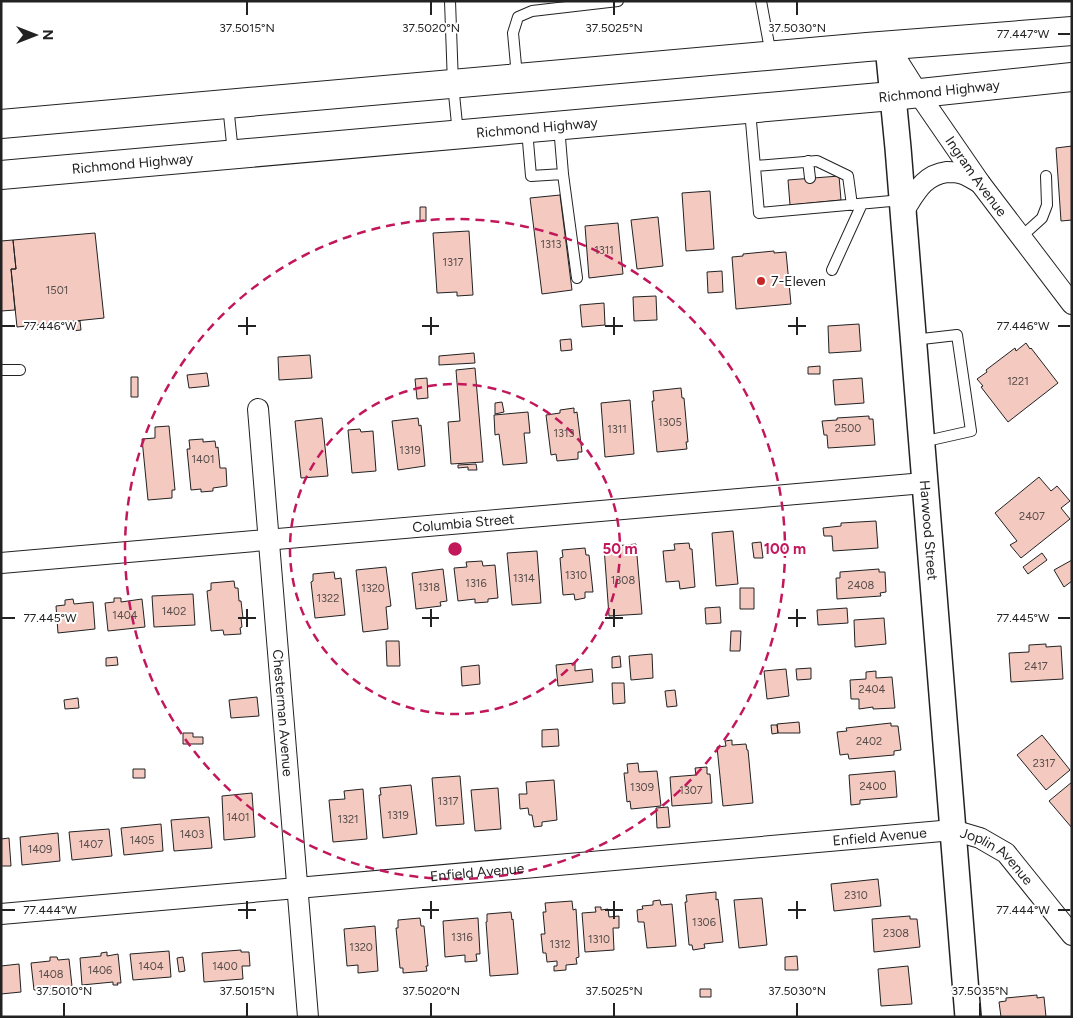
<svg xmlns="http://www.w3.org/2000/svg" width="1073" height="1018" font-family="Figtree,sans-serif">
  <rect width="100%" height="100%" fill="#fff"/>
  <path fill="#f3c9c0" stroke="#222" d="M1072 146V220L1061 221 1056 148Z
    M839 176 841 200 790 205 788 180Z
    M710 191 714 249 686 251 682 193Z
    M560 195 572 290 542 294 530 198Z
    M420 207H426V221H420Z
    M658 217 663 266 637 269 631 220Z
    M618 223 623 274 589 278 585 226Z
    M469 231 473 295 457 296V292L437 293 433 233Z
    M95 233 104 318 17 327 11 269H16L13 240Z
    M13 240 16 269H11L15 310 1 311V241Z
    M774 251V253L786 252 791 304 736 309 732 257 743 256V254Z
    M722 271 723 292 708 293 707 272Z
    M656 296 657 320 634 321 633 297Z
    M604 303 605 325 582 327 580 305Z
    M80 321 81 330 72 331 71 322Z
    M859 324 861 351 829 353 828 326Z
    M571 339 572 350 561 351 560 340Z
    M1026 343 1030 349 1031 348 1058 383 1008 422 981 387 983 386 977 379 987 372 986 370 1015 348 1016 351Z
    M474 353 475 363 439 365V356Z
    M310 355 312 378 279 380 278 357Z
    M820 366V374H808V367Z
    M475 368 483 462 451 464 448 422 460 421 456 370Z
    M207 373 209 386 189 388 187 375Z
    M131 377H138V397H131Z
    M427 378 428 398 417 399 415 379Z
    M862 378 864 403 835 405 833 380Z
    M681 388 682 398H684L688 442H686L687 449 657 452 652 401H654L653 391Z
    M630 400 634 454 605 457 601 403Z
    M502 402 504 412 495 414V403Z
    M574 408V413L577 412 582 452H578V459L557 461 556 454 551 455 546 415 560 413V410Z
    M528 412 530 433H524L527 463 503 465 499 434 495 435 494 415Z
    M869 416V419H873L875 445 828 448 827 435H824L822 421 837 420V418Z
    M322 418 328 476 301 478 295 421Z
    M418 418 419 426 421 425 422 434 425 466 398 470 392 421Z
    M169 426 175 490H172V498L148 500 142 439 155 438V427Z
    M360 429 361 432 373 431 376 471 352 473 348 430Z
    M203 439V442L215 441 216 448 218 447 220 468H226L227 486 213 488V491L201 492V489L191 490 187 449H190L189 440Z
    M476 464 477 470H468V467L458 468V465Z
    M1039 477 1051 491 1057 486 1070 501 1061 508 1070 519 1021 558 1010 545 1017 541 995 513Z
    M876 521 878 548 833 551 832 536H824L823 528 841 526V523Z
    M733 531 738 584 716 586 712 533Z
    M761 542 763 558H754L752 543Z
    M689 543 690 549H692L695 587 680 589 679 581 666 582 663 551 675 550 674 544Z
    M636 544 642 614 609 616 604 547Z
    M585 548 586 555H589L593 592H585V598L575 600 574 594 563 595 560 558 563 557 562 550Z
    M537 551 541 603 512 605 507 553Z
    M1042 553 1047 560 1028 574 1023 567Z
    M1072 560V581L1064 587 1054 570Z
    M482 561 483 566 495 565 498 598 488 599V602L475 603V599L458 601 454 568 467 567 466 562Z
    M386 567 391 606 386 607 388 629 363 632 356 570Z
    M443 569 447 601 440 602 441 606 416 609 412 573Z
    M879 569V572H885L886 592 880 593 881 596 837 599 836 578H840V572Z
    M334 572 335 579 341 578 345 615 315 618 311 582 313 581V574Z
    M234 581 235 588H238L239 601H241L243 618H241L242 627 240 628 241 634 224 635 223 630 211 631 207 591 211 590V583Z
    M740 588H754V609H740Z
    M193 594 195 625 154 627 152 596Z
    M114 598H121V602L142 599 145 627 108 631 105 603 114 602Z
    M73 599 74 604 93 602 95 629 58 633 56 606 65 605V600Z
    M720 607 721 623 706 624 705 608Z
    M847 608 848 623 818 625 817 610Z
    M884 618 886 644 855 647 854 620Z
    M731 631H741L740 651H730Z
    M386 641H399L400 666H387Z
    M1046 644V647L1061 646 1063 679 1011 682 1009 653 1029 652V645Z
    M652 654 653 678 631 680 629 656Z
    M620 656 621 667 612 668V657Z
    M117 657 118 665 106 666V658Z
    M575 663V671L592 669 593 682 558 686 556 665Z
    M479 665 480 684 462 686 461 667Z
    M811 668V679L797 680 796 669Z
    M786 669 789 696 767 699 764 671Z
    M876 671V678L892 677 895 708 873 709V707L859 709V699H851L850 680 866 679V672Z
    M612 683H624L625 703 613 704Z
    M675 690 677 706 667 707 665 691Z
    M257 697 259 716 231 718 229 700Z
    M78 698 79 708 65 709 64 700Z
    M799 722 800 733H778L777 724Z
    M891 723V726H898L901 750 894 751V755L849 759 848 754 840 755 837 732 847 731 846 728Z
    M771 725H777L778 733 772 734Z
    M558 729 559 746 542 747V730Z
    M183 733H193V737H203V744H183Z
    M1042 735 1070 770 1046 790 1017 755Z
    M732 740V745L746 744 747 750H748L753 803 723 806 717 747 726 746 725 741Z
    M638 763 639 772 657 771 661 806 631 809 630 801 627 802 624 773H628L627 764Z
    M707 767V774H710L712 803 672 806 670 777 696 775 695 768Z
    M133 769H145V778H133Z
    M895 771 897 797 860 800V804L851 805 849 775Z
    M460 776 464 824 436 826 432 778Z
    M554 780 557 820 542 822V826L534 827 532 815H529L528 808 520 809 519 794H527L526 782Z
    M1072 782V828L1049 801Z
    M411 785 417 834 383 838 379 795H381L380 788Z
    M498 788 501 829 475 831 471 790Z
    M363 789 367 839 333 842 329 800 345 799 344 791Z
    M252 793 255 837 224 840 222 796Z
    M668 807 670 827 657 828 656 808Z
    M209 817 212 848 174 851 171 820Z
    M161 824 163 851 124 855 121 828Z
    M109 829 112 856 72 860 69 832Z
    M58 833 60 861 22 865 20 837Z
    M9 838 11 866H1V839Z
    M878 879 881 906 834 911 831 884Z
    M716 892V900L718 899 723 942 704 944 705 948 693 950 692 945H689L685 902H687L686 895Z
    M762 898 767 945 739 948 734 900Z
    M660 900 661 905 672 904 676 946 647 948 644 922H638L637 910 643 909 642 906 653 905V901Z
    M572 901 573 910 576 909 579 957 576 958 577 964 566 965V970L554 971V966H557V961L547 962 546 953H543L541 934H545L543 912H546L545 903Z
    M595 907H601V910L608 909 609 917 619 916V928H613L614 950 585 952 582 913 596 912Z
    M511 912 512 920 513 919 518 974 490 976 486 922H487V914Z
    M910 916V919H917L920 947 874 952 872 919Z
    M420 918 421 926H424L428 966H426L427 971 403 973V968H400L396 928H398V920Z
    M478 918 480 954H476L477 961 465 962V955L445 957 443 921Z
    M375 926 378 971 358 973V965L347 966 344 929Z
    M241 950V952H249L250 966H242L243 979 204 982 202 953Z
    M169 951 171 977 133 980 130 954Z
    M107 952V956L118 954 121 983H117L118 985H113V982L82 985 80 958 101 956V953Z
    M797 956 798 970H785V957Z
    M50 957H57L58 960 69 959 72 986H68V989H63L62 987 34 990 31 963 50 961Z
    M183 957 185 971 179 972 177 958Z
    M19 964 21 992 1 994V966Z
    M908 966 912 1004 881 1006 878 969Z
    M700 989H711V997H700Z
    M1037 995V998L1044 997 1046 1017H1001L999 1002 1006 1001V998Z"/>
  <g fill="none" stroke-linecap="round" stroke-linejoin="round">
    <g stroke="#222" stroke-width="12">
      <path id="service" d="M450 1 453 84 458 134
        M761 1 771 55
        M517 76 513 33 518 17 532 11 618 1
        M228 105 233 153
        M750 110 759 213 902 200
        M559 126 563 174
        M527 130 531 176 563 174 577 278
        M808 161 810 178
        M756 166 817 161 848 176 852 205
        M1021 237 1042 218 1047 205 1046 176
        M832 270 862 204
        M913 340 957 335 971 431 922 442
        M1 370H20"/>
    </g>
    <g stroke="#222" stroke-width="22">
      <g id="minor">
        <path id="s1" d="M889 47 918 93 980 183 1072 304"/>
        <path d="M903 212C915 194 923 175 947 172 952 172 958 172 963 174 969 176 974 180 980 183"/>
        <path id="s2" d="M258 409 308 1017"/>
        <path id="s3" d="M1 563 924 483"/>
        <path id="s4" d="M1 914 297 888 953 830 980 838 1006 853 1072 935"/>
      </g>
    </g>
    <g stroke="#222" stroke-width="28">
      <g id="tertiary">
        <path id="s5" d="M888 46 898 148 968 1017"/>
      </g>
    </g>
    <g stroke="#222" stroke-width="30">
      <g id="primary">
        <path d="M1 124 867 47 1072 31"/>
        <path id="s6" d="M1 175 892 96 1072 77"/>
      </g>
    </g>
    <use href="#service" stroke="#fff" stroke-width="10"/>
    <use href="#minor" stroke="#fff" stroke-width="20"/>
    <use href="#tertiary" stroke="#fff" stroke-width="25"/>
    <use href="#primary" stroke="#fff" stroke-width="28"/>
  </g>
  <path fill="none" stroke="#222" stroke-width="2" d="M247 2V15M431 2V15M614 2V15M797 2V15M1058 34H1070M247 317V335M431 317V335M614 317V335M797 317V335M2 326H15M238 326H256M422 326H439M605 326H623M788 326H806M1058 326H1070M247 609V627M431 609V627M614 609V627M797 609V627M2 618H15M238 618H256M422 618H439M605 618H623M788 618H806M1058 618H1070M247 901V919M431 901V919M614 901V919M797 901V919M2 910H15M238 910H256M422 910H439M605 910H623M788 910H806M1058 910H1070M64 1003V1016M247 1003V1016M431 1003V1016M614 1003V1016M797 1003V1016M980 1003V1016"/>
  <g fill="none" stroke="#c2185b" stroke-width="2.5" stroke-dasharray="9 6">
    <circle cx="455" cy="549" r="165"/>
    <circle cx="455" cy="549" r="330"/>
  </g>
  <circle fill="#c62828" stroke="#fff" stroke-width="2" cx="761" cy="281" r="5"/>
  <g text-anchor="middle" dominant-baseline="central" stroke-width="4" stroke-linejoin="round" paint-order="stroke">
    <g font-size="11" fill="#564c4a">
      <text x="551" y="244">1313</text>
      <text x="604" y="250">1311</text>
      <text x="453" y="262">1317</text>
      <text x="57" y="290">1501</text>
      <text x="1018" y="381">1221</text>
      <text x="670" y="422">1305</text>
      <text x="848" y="428">2500</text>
      <text x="617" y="429">1311</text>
      <text x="564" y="433">1313</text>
      <text x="410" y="450">1319</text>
      <text x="203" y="459">1401</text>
      <text x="1032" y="516">2407</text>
      <text x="576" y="575">1310</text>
      <text x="524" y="578">1314</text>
      <text x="623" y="580">1308</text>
      <text x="476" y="583">1316</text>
      <text x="861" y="585">2408</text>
      <text x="429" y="587">1318</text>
      <text x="373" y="588">1320</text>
      <text x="328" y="598">1322</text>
      <text x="174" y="611">1402</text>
      <text x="125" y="615">1404</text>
      <text x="1036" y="666">2417</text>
      <text x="872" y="689">2404</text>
      <text x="869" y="741">2402</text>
      <text x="1044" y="763">2317</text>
      <text x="873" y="786">2400</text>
      <text x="642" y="787">1309</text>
      <text x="691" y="790">1307</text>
      <text x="448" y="801">1317</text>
      <text x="398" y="815">1319</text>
      <text x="238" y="817">1401</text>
      <text x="348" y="819">1321</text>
      <text x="192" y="834">1403</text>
      <text x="142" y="840">1405</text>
      <text x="91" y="844">1407</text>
      <text x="40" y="849">1409</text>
      <text x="856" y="895">2310</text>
      <text x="704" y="922">1306</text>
      <text x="896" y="933">2308</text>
      <text x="462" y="937">1316</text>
      <text x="599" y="939">1310</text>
      <text x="560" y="944">1312</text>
      <text x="361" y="947">1320</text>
      <text x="151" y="966">1404</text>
      <text x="225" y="966">1400</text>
      <text x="100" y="970">1406</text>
      <text x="51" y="974">1408</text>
    </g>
    <g font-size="14" fill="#222" stroke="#fff">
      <text stroke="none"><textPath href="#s6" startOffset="942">Richmond Highway</textPath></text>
      <text stroke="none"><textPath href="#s6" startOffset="538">Richmond Highway</textPath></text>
      <text stroke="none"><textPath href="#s6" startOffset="132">Richmond Highway</textPath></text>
      <text stroke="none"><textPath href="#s1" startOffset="156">Ingram Avenue</textPath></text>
      <text stroke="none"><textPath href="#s3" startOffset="464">Columbia Street</textPath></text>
      <text stroke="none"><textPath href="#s5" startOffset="486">Harwood Street</textPath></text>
      <text stroke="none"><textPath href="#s2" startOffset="305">Chesterman Avenue</textPath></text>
      <text stroke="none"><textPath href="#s4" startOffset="882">Enfield Avenue</textPath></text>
      <text stroke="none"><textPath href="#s4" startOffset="1008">Joplin Avenue</textPath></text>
      <text stroke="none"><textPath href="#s4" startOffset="478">Enfield Avenue</textPath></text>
    </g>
    <g font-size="14" fill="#222" stroke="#fff" text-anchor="start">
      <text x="771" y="281">7-Eleven</text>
    </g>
  </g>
  <g font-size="12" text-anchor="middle" fill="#222" stroke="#fff" stroke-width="4" stroke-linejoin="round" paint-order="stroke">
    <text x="247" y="32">37.5015°N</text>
    <text x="431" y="32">37.5020°N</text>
    <text x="614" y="32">37.5025°N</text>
    <text x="797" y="32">37.5030°N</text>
    <text x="1023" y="38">77.447°W</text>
    <text x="1023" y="330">77.446°W</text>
    <text x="50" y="330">77.446°W</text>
    <text x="1023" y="622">77.445°W</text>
    <text x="50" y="622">77.445°W</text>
    <text x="1023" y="914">77.444°W</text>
    <text x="50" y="914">77.444°W</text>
    <text x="64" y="995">37.5010°N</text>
    <text x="247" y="995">37.5015°N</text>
    <text x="431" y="995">37.5020°N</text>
    <text x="614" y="995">37.5025°N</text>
    <text x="797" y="995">37.5030°N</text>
    <text x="980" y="995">37.5035°N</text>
  </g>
  <circle cx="455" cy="549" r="8" fill="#c2185b" stroke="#fff" stroke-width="2.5"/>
  <g font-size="15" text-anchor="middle" font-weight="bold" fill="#c2185b" stroke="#fff" stroke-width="4" stroke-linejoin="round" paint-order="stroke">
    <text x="620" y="554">50 m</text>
    <text x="785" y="554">100 m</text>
  </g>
  <rect width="1073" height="1018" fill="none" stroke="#222222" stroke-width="5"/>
  <g transform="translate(35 35) rotate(90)" stroke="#ffffff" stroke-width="4" paint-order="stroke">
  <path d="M0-4L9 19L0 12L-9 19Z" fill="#222222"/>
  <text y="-8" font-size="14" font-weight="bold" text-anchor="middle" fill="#222222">N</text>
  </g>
</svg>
